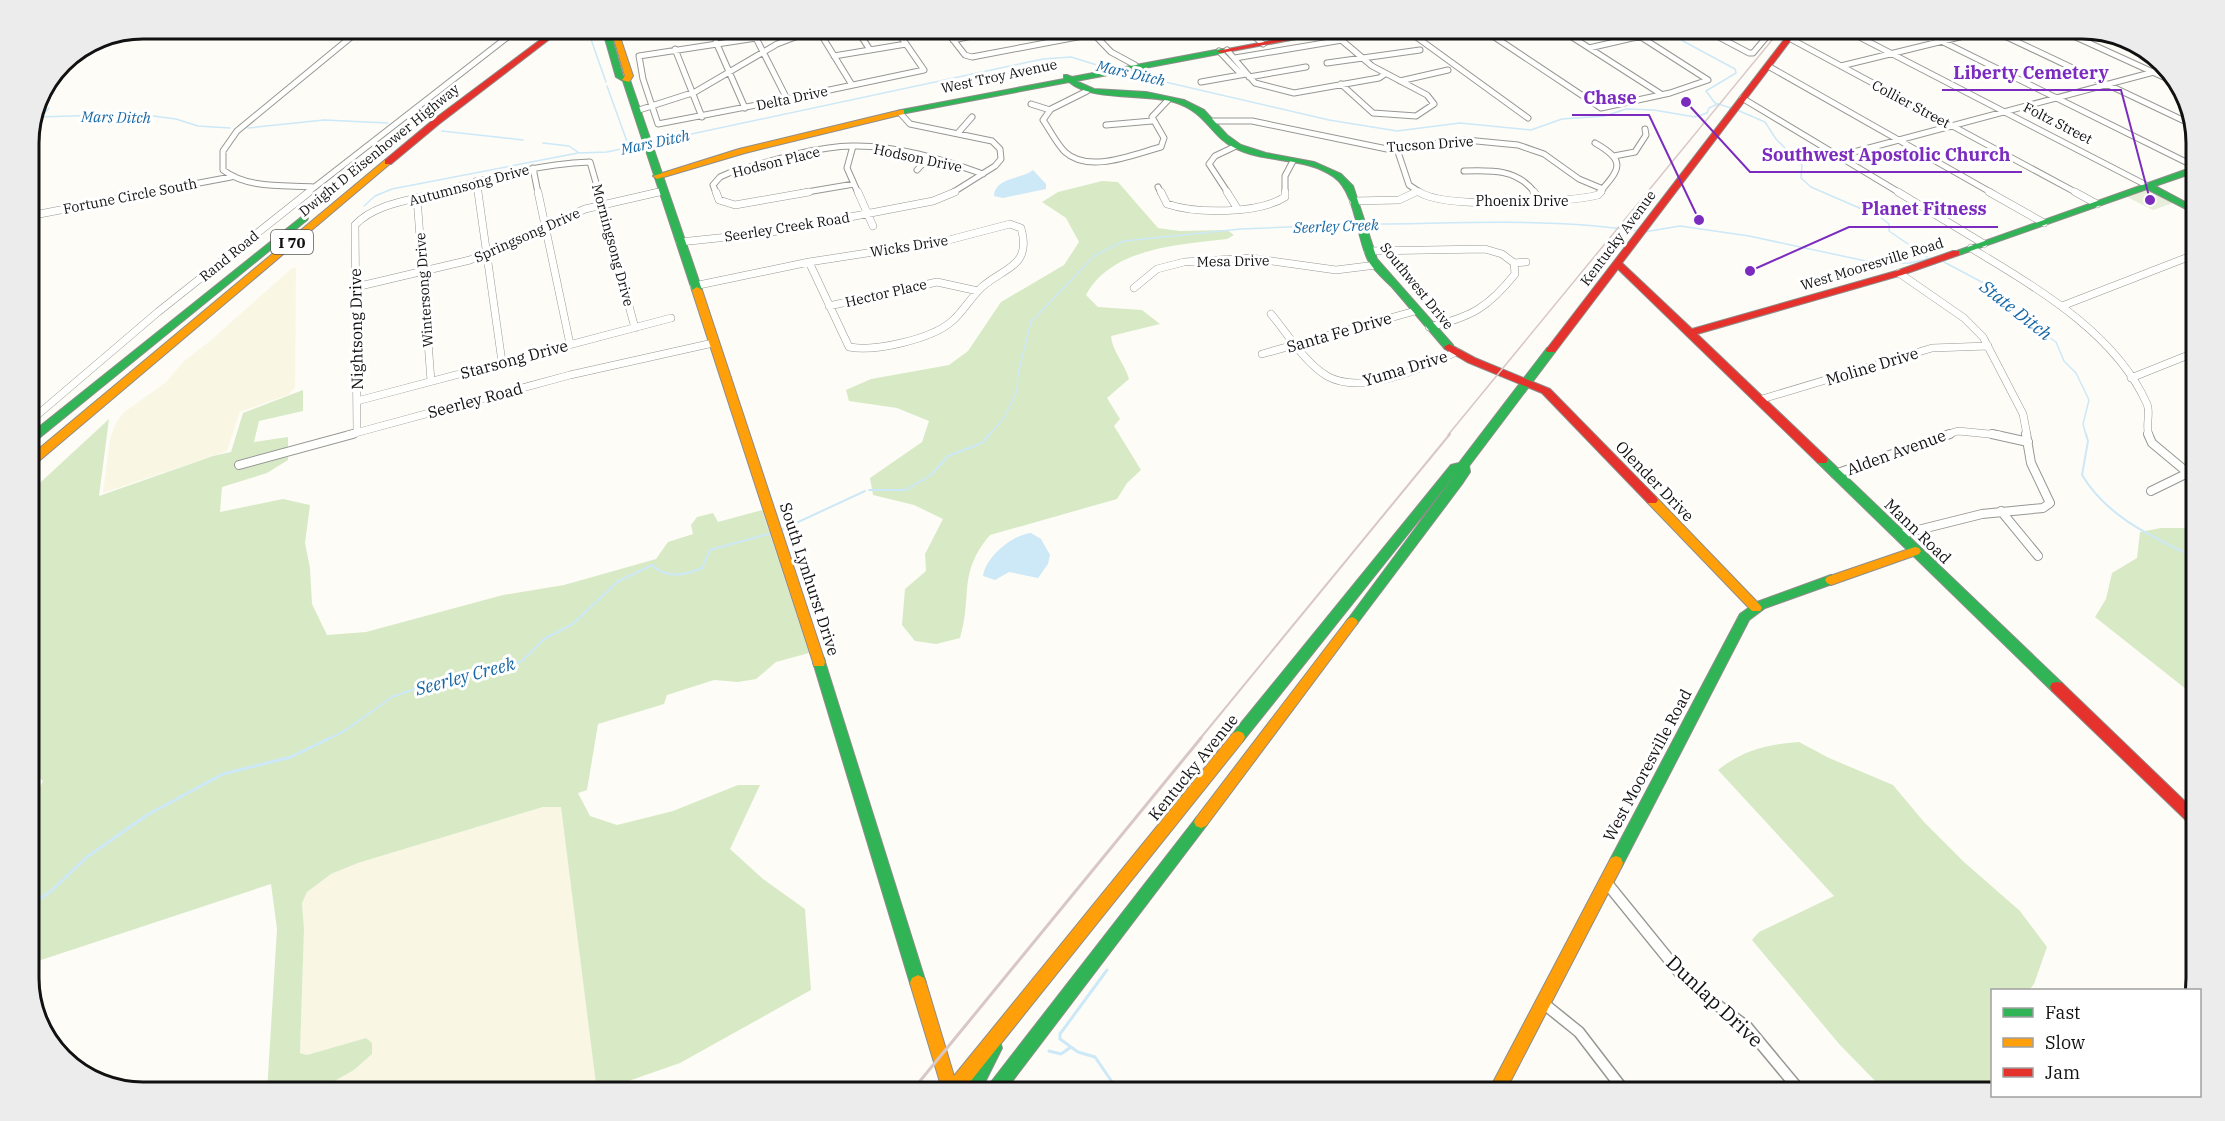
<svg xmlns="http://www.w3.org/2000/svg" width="2225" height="1121" font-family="'IBM Plex Serif',serif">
  <rect width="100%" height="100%" fill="#fdfcf7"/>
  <path fill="#f9f7e4" d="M292 268H296L295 388 288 395 240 412 227 451 103 493 110 439 116 423 123 413 166 382 183 362 210 341Z
    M543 807H562L597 1092H315L354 1070 372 1054V1043L366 1038 307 1055 300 1053 304 929 302 903 307 892 331 874 358 863Z"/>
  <path fill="#d8eac5" d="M1102 181 1118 182 1158 228 1180 231 1227 230 1234 235 1227 239C1179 245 1112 247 1086 295L1098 307 1142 310 1160 324 1111 336C1112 351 1125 364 1129 379L1107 398 1120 419 1114 426 1141 470 1127 483 1117 499 990 535C957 574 973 595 960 638L936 644 915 641 902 625 905 589 926 571 925 554 943 519 914 505 873 495 870 478 922 442 929 421 897 408 849 401 846 390 871 379 949 365 968 351 1001 302 1064 265 1079 242 1066 218 1042 202 1058 192Z
    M303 390V411L259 421 254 442 288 437V460L267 473 222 487 220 512 283 499 310 505 305 543 310 568 312 604 327 635 366 632 503 595 564 585 656 559 668 542 693 534 691 525 697 517 713 513 718 522 762 510 809 653 776 662 756 679 738 682 714 680 667 695 664 704 598 724 587 790 578 793 590 816 617 825 673 811 738 785H760L730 849 763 879 805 909 811 990 680 1063 597 1092 561 807H543L358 863 331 874 307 892 302 903 304 929 300 1053 307 1055 366 1038 372 1043V1054L354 1070 315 1092H267L277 929 271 884 29 964V809L43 781 29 769V493L109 419 99 496 213 456 231 452 243 413Z
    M2161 528H2196V697L2095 617 2106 599 2112 573 2137 558 2140 532Z
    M1799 742 1829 758 1893 785 1924 822 1964 862 2020 911 2047 947 2034 984 2029 990H1992V1092H1886L1840 1045 1752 940 1759 932 1834 896 1718 770C1743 750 1768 744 1799 742Z"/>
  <path fill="#e9eedb" d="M2148 190 2173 203 2153 210 2127 197Z"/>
  <path fill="#cde8f7" d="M1033 170 1046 184V189L1003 198 994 196C995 177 1023 179 1033 170Z
    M1031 533 1041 539 1050 555 1048 564 1038 578 1009 572 995 580 983 576C986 557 1012 535 1031 533Z"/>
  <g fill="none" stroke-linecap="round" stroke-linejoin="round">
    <path stroke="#cde8f7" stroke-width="1.5" d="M587 28 606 82
      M1667 28 1683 41 1735 69 1736 73 1706 91 1715 103 1731 108
      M1118 71 1329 120 1397 131 1460 123 1531 130 1562 119 1605 116 1626 109 1654 110 1695 117 1707 113 1709 108 1718 104
      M607 86 629 147
      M1737 110 1765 122 1776 139 1802 165 1801 178 1811 187 1880 217 1889 224V231L1927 257
      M43 115 49 108
      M37 117 138 114 176 119 198 126 230 128
      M80 124 97 116
      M248 128 324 120 388 123
      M442 131 523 140
      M543 143 569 146 579 153 607 152 1043 59 1071 57 1113 70
      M364 206 375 196 392 189 578 153
      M1362 224C1453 224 1548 217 1638 231
      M1644 232 1680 226 1749 236 1880 264 1910 263 1931 258
      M1944 262 1991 287 2031 325 2056 342 2064 361 2076 373 2089 400 2083 424 2086 435
      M989 435 1004 418 1017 391 1018 373 1031 322 1094 256 1124 241 1241 229 1357 224"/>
    <path stroke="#cde8f7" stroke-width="2" d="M2086 434 2088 441 2082 475C2108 518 2153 537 2196 558
      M869 490H906L931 475 948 456 982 443 990 434
      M781 530 865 491
      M326 740 346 730 392 697 446 678 487 674 522 661 544 639 573 624 617 582 652 565C666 579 686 575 702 568L710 550 775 532"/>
    <path stroke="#cde8f7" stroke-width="3" d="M29 907 51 891 87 857 147 815 223 774 291 757 330 738
      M1107 970 1060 1034V1039L1078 1052 1095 1057 1119 1092
      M1049 1051 1061 1054 1071 1047"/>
    <g stroke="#979795" stroke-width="7">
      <path id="street-far3" d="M177 28H190
        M817 28 852 85
        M856 28 870 50
        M944 28 965 55 972 57 1093 34
        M1088 28 1111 52 1135 65
        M1245 28 1263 44
        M1404 28 1528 118
        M1481 28 1601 108 1670 93 1708 80 1627 28
        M1558 28 1661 94
        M1702 28 1749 53H1753L1774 28
        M1842 28 2148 186
        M1915 28 2196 167
        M1988 28 2193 125
        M2056 28 2179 84
        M1332 32 1372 66 1427 95 1434 104 1416 116 1373 113 1341 84
        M756 38 787 99 658 124 643 79 639 56Z
        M1789 38 2077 193
        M953 40 1008 28
        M716 42 745 108
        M1589 48 1641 36
        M675 49 702 117
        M1227 50 1255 83 1294 93 1379 78 1385 74
        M1219 51 1239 72 1245 73
        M834 56 906 44
        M1235 58 1342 40
        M1327 63 1420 50
        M1768 66 1992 193
        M1841 66 1992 29
        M1249 77 1306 67
        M1400 81 1448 70
        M1201 82 1246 74
        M1087 91 1051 109 1043 120C1050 130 1056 143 1065 152 1089 174 1134 154 1161 147L1164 138 1152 117 1168 100
        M1742 98 1900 193
        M787 99 924 70 895 28
        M1031 104 1050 110
        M636 111 695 92 777 44 819 28
        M901 114 910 124 992 141 1000 149 1001 159 995 166 952 193
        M1213 121H1252L1387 149 1466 140 1518 145 1544 154 1579 179 1603 189
        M1106 125 1152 121
        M958 133 972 117
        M1595 143C1627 161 1620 169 1599 193
        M853 146 847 168 858 193
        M1397 149 1409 185 1421 193
        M1614 156 1635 152 1646 135 1645 129
        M1839 156 2165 69
        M533 168 538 193
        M917 170 928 158
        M1464 171C1491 170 1518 169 1535 193
        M476 181 478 193
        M314 187C284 185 248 189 223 170V151L237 131 362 28
        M1158 187 1161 193
        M146 193 231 177
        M307 193 519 28
        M435 193C486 179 536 164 590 162L599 193
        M653 193 663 191
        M716 193 713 185 720 177 729 173C769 162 810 147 852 146 896 145 941 159 983 174
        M801 193 854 184
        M1228 193 1209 164 1215 156 1236 146
        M1285 193V176L1293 161
        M1413 193 1416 192"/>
    </g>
    <g stroke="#979795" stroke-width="8">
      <path id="street-far2" d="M478 192 502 362
        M538 192 570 344
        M598 192 635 328
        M716 192 719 200 735 205 809 192
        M858 192 873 226
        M1161 192 1167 204C1197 214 1258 214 1285 197V192
        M1227 192 1237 208
        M1419 192C1444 209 1567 203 1598 195L1601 192
        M1534 192 1540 201
        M1898 192 1984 244
        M1989 192 2044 223
        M2075 192 2097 204
        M417 198 431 381
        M1353 201 1399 200 1416 192
        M29 216 154 192
        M1010 224 1021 228C1032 266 1005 267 982 287 971 297 963 312 951 322 931 339 875 352 849 347L809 262 945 241Z
        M680 242 767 233 933 201 955 192
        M1971 248C2035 287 2115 332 2147 404 2151 413 2145 426 2149 435
        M1368 251 1485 249 1502 254 1514 263
        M1514 263 1526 262
        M1899 273 1964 318 1983 337 2023 414 2027 435
        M694 286 809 262
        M356 287 470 260 585 209 659 192
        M1134 288 1157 269 1184 262 1251 258 1336 270 1376 265
        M829 306 937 282 978 291
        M2062 306 2196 254
        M1271 314C1288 334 1304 362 1327 376 1362 396 1423 368 1456 352
        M1429 327C1471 317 1488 308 1515 274L1514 263
        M1262 354 1415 311
        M2131 378 2196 352
        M1759 400 1932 348 1988 346
        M357 401 671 318
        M29 422 158 312 309 192
        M357 432 355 225C375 203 413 200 440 192
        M348 435 570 375 713 343
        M1945 435 1958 431 1999 435"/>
    </g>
    <g stroke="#979795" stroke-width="10">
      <path id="street-far1" d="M1992 434 2028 442
        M2148 434 2152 443 2188 473
        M239 465 353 434
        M1835 474 1950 434
        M2151 491 2196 469
        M2001 511 2038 556
        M1898 535 1982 514 2043 508 2050 503 2031 463 2026 434"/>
    </g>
    <g stroke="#979795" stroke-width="13">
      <path id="street" d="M1606 882 1679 972 1701 993 1747 1027 1801 1092
        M1543 1003 1579 1032 1625 1092"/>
    </g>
    <g stroke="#8e8d8b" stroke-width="2">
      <path id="fast" d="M602 28H609L623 76 630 80 702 290 700 292 697 293 692 290 623 81 616 77Z
        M1221 49H1224V53L1076 81 1094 89 1146 92 1184 100 1204 110 1227 135 1241 145 1266 153 1314 162 1341 174 1353 186 1377 259 1453 345V349H1445C1428 329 1410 308 1392 287 1384 279 1373 270 1368 260 1356 236 1356 193 1334 177 1305 156 1266 164 1235 148 1210 136 1207 112 1174 102 1142 93 1093 102 1069 82L901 114 897 112 901 110 1064 79V75H1067L1072 77Z
        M2196 166V172L2155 186 2196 208V214L2147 189 1959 255H1953L1951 253Z
        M304 215 308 218 307 220 33 443 29 444V435Z
        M1551 347 1555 348V352L1469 466 1470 472 1462 484 1356 625H1348L1346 622 1458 471 1243 741 1238 743 1233 741 1231 737 1233 733 1451 465 1459 463 1547 348Z
        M1822 456 1826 457 2062 683 2064 687 2062 691 2057 692 2052 691 1818 463 1816 460 1818 457Z
        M1831 575 1835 577 1837 580 1835 583 1765 608 1749 620 1621 868 1616 870 1611 868 1609 863 1611 858 1740 614 1757 602Z
        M819 657 824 658 825 662 926 983 924 988 918 991 912 988 910 983 813 662 814 658Z
        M1201 816 1206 818 1208 822 1206 826 1004 1092H986L988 1086 1196 818Z
        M994 1040 1000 1042 1002 1048 980 1092H963L988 1042Z"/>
    </g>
    <g stroke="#8e8d8b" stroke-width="2">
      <path id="slow" d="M611 29 618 31 633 76 629 82 622 80 625 76Z
        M901 110H904V114L745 153 657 179 653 176 739 149Z
        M385 160 392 162 33 466 29 467V457Z
        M697 287 702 290 825 662 824 666H814L813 662 692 290Z
        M1652 496 1656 497 1760 605 1762 608 1760 611H1752L1648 503 1646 500 1648 497Z
        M1915 547 1919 548 1921 551 1919 554 1831 585 1827 583 1825 580 1827 577Z
        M1352 617 1356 619 1358 622 1356 625 1206 826 1201 828 1196 826 1194 822 1196 818 1348 619Z
        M1238 731 1243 733 1245 737 1243 741 962 1092H943L910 983 912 978 918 975 924 978 926 983 954 1076 1233 733Z
        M1616 856 1621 858 1623 863 1621 868 1505 1092H1488L1611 858Z"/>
    </g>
    <g stroke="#8e8d8b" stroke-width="2">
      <path id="jam" d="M556 28H564L439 124 391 164H385V160L433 120Z
        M1337 28H1355L1221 53 1217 51Z
        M1793 28H1800L1622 263 1692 329 1896 271 1953 251H1959V255L1902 275 1697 334 1826 457 1828 460 1826 463H1818L1618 269 1555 352H1547L1546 350Z
        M1449 344 1475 358 1550 389 1656 497 1658 500 1656 503H1648L1542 393 1467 362 1445 349 1444 347Z
        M2057 682 2062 683 2196 812V827L2191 825 2052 691 2050 687 2052 683Z"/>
    </g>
    <use href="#street-far3" stroke="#fffffe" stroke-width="5"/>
    <use href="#street-far2" stroke="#fffffe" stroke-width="7"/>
    <use href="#street-far1" stroke="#fffffe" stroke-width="8"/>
    <use href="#street" stroke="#fffffe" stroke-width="10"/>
    <use href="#fast" fill="#30b455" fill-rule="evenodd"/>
    <use href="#slow" fill="#ff9f0a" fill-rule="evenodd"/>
    <use href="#jam" fill="#e5322d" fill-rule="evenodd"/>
    <path stroke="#d9c6c7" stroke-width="1.5" d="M1448 435 1782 28"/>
    <path stroke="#d9c6c7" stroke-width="2" d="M1199 740 1450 434"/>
    <path stroke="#d9c6c7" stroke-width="3" d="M911 1092 1201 738"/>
  </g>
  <g text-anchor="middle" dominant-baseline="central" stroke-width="6" stroke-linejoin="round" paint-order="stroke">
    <g font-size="14" fill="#111" stroke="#fff">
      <text transform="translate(999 76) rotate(-12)">West Troy Avenue</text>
      <text transform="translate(792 98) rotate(-12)">Delta Drive</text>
      <text transform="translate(1911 104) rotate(28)">Collier Street</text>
      <text transform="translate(2058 123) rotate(27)">Foltz Street</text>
      <text transform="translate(1430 144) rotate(-4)">Tucson Drive</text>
      <text transform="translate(379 150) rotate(-39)">Dwight D Eisenhower Highway</text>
      <text transform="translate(918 158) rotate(12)">Hodson Drive</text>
      <text transform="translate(776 162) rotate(-14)">Hodson Place</text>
      <text transform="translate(469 185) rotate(-15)">Autumnsong Drive</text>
      <text transform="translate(130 196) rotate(-11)">Fortune Circle South</text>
      <text x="1522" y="201">Phoenix Drive</text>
      <text transform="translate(787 227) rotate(-9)">Seerley Creek Road</text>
      <text transform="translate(527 235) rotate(-24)">Springsong Drive</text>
      <text transform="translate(1618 238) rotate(-53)">Kentucky Avenue</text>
      <text transform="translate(613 245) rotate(75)">Morningsong Drive</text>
      <text transform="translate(909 246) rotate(-9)">Wicks Drive</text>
      <text transform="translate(229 256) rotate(-39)">Rand Road</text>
      <text transform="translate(1233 261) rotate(-1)">Mesa Drive</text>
      <text transform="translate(1872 264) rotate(-17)">West Mooresville Road</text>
      <text transform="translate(1417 286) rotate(51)">Southwest Drive</text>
      <text transform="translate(424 290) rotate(-94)">Wintersong Drive</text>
      <text transform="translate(886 293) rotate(-13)">Hector Place</text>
    </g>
    <g font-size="15" font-style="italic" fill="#1768a6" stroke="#fff">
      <text transform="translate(1131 73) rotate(13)">Mars Ditch</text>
      <text transform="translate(116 117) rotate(1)">Mars Ditch</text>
      <text transform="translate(655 142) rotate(-12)">Mars Ditch</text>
      <text transform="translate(1336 226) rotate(-2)">Seerley Creek</text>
    </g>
    <rect fill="#fff" stroke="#585858" stroke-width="1.5" x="271" y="230" width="42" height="24" rx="4.5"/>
    <g font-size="15" font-weight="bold" fill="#111">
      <text x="292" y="242">I 70</text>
    </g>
    <g font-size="16" fill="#111" stroke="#fff">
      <text transform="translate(356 329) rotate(-91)">Nightsong Drive</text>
      <text transform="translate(1339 332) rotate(-16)">Santa Fe Drive</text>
      <text transform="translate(514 359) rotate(-15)">Starsong Drive</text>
      <text transform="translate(1872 366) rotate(-17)">Moline Drive</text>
      <text transform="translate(1405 368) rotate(-17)">Yuma Drive</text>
      <text transform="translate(475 400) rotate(-15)">Seerley Road</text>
      <text transform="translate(1896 452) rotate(-20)">Alden Avenue</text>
      <text transform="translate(1655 481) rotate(46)">Olender Drive</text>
      <text transform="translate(1918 531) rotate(44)">Mann Road</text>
      <text transform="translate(810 579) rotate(72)">South Lynhurst Drive</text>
      <text transform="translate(1647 765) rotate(-62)">West Mooresville Road</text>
      <text transform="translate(1193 767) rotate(-51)">Kentucky Avenue</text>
    </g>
    <g font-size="18" font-style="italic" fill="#1768a6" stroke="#fff">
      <text transform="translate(2016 310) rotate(38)">State Ditch</text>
      <text transform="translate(465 676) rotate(-15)">Seerley Creek</text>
    </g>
    <g font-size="20" fill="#111" stroke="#fff">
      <text transform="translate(1715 1001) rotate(43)">Dunlap Drive</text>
    </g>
  </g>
  <path d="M0 0H2225V1121H0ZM143 39H2082A104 104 0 0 1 2186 143V978A104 104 0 0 1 2082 1082H143A104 104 0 0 1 39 978V143A104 104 0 0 1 143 39Z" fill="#ececec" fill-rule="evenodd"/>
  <path fill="none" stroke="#111" stroke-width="3" d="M143 39H2082A104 104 0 0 1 2186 143V978A104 104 0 0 1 2082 1082H143A104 104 0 0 1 39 978V143A104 104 0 0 1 143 39Z"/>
  <path fill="none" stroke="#7b2cbf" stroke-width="2" d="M2150 200L2121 90H1942M1699 220L1649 115H1572M1686 102L1750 172H2022M1750 271L1849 227H1998"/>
  <g fill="#7b2cbf" stroke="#fff" stroke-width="2">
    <circle cx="2150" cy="200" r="6"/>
    <circle cx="1699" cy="220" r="6"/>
    <circle cx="1686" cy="102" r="6"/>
    <circle cx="1750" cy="271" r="6"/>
  </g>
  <g font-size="18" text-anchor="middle" font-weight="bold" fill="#7b2cbf" stroke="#fff" stroke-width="6" stroke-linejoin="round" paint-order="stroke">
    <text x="2031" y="79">Liberty Cemetery</text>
    <text x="1610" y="104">Chase</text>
    <text x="1886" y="161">Southwest Apostolic Church</text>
    <text x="1924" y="215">Planet Fitness</text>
  </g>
  <rect x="1991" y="989" width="210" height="108" fill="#ffffff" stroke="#a0a0a0" stroke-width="1.5"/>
  <rect x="2003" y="1008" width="30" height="9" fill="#30b455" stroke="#a0a0a0" stroke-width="1.5"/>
  <text x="2045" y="1019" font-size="18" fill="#111111">Fast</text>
  <rect x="2003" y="1038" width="30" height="9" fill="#ff9f0a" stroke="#a0a0a0" stroke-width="1.5"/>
  <text x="2045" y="1049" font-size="18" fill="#111111">Slow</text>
  <rect x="2003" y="1068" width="30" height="9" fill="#e5322d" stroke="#a0a0a0" stroke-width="1.5"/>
  <text x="2045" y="1079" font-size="18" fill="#111111">Jam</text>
</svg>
